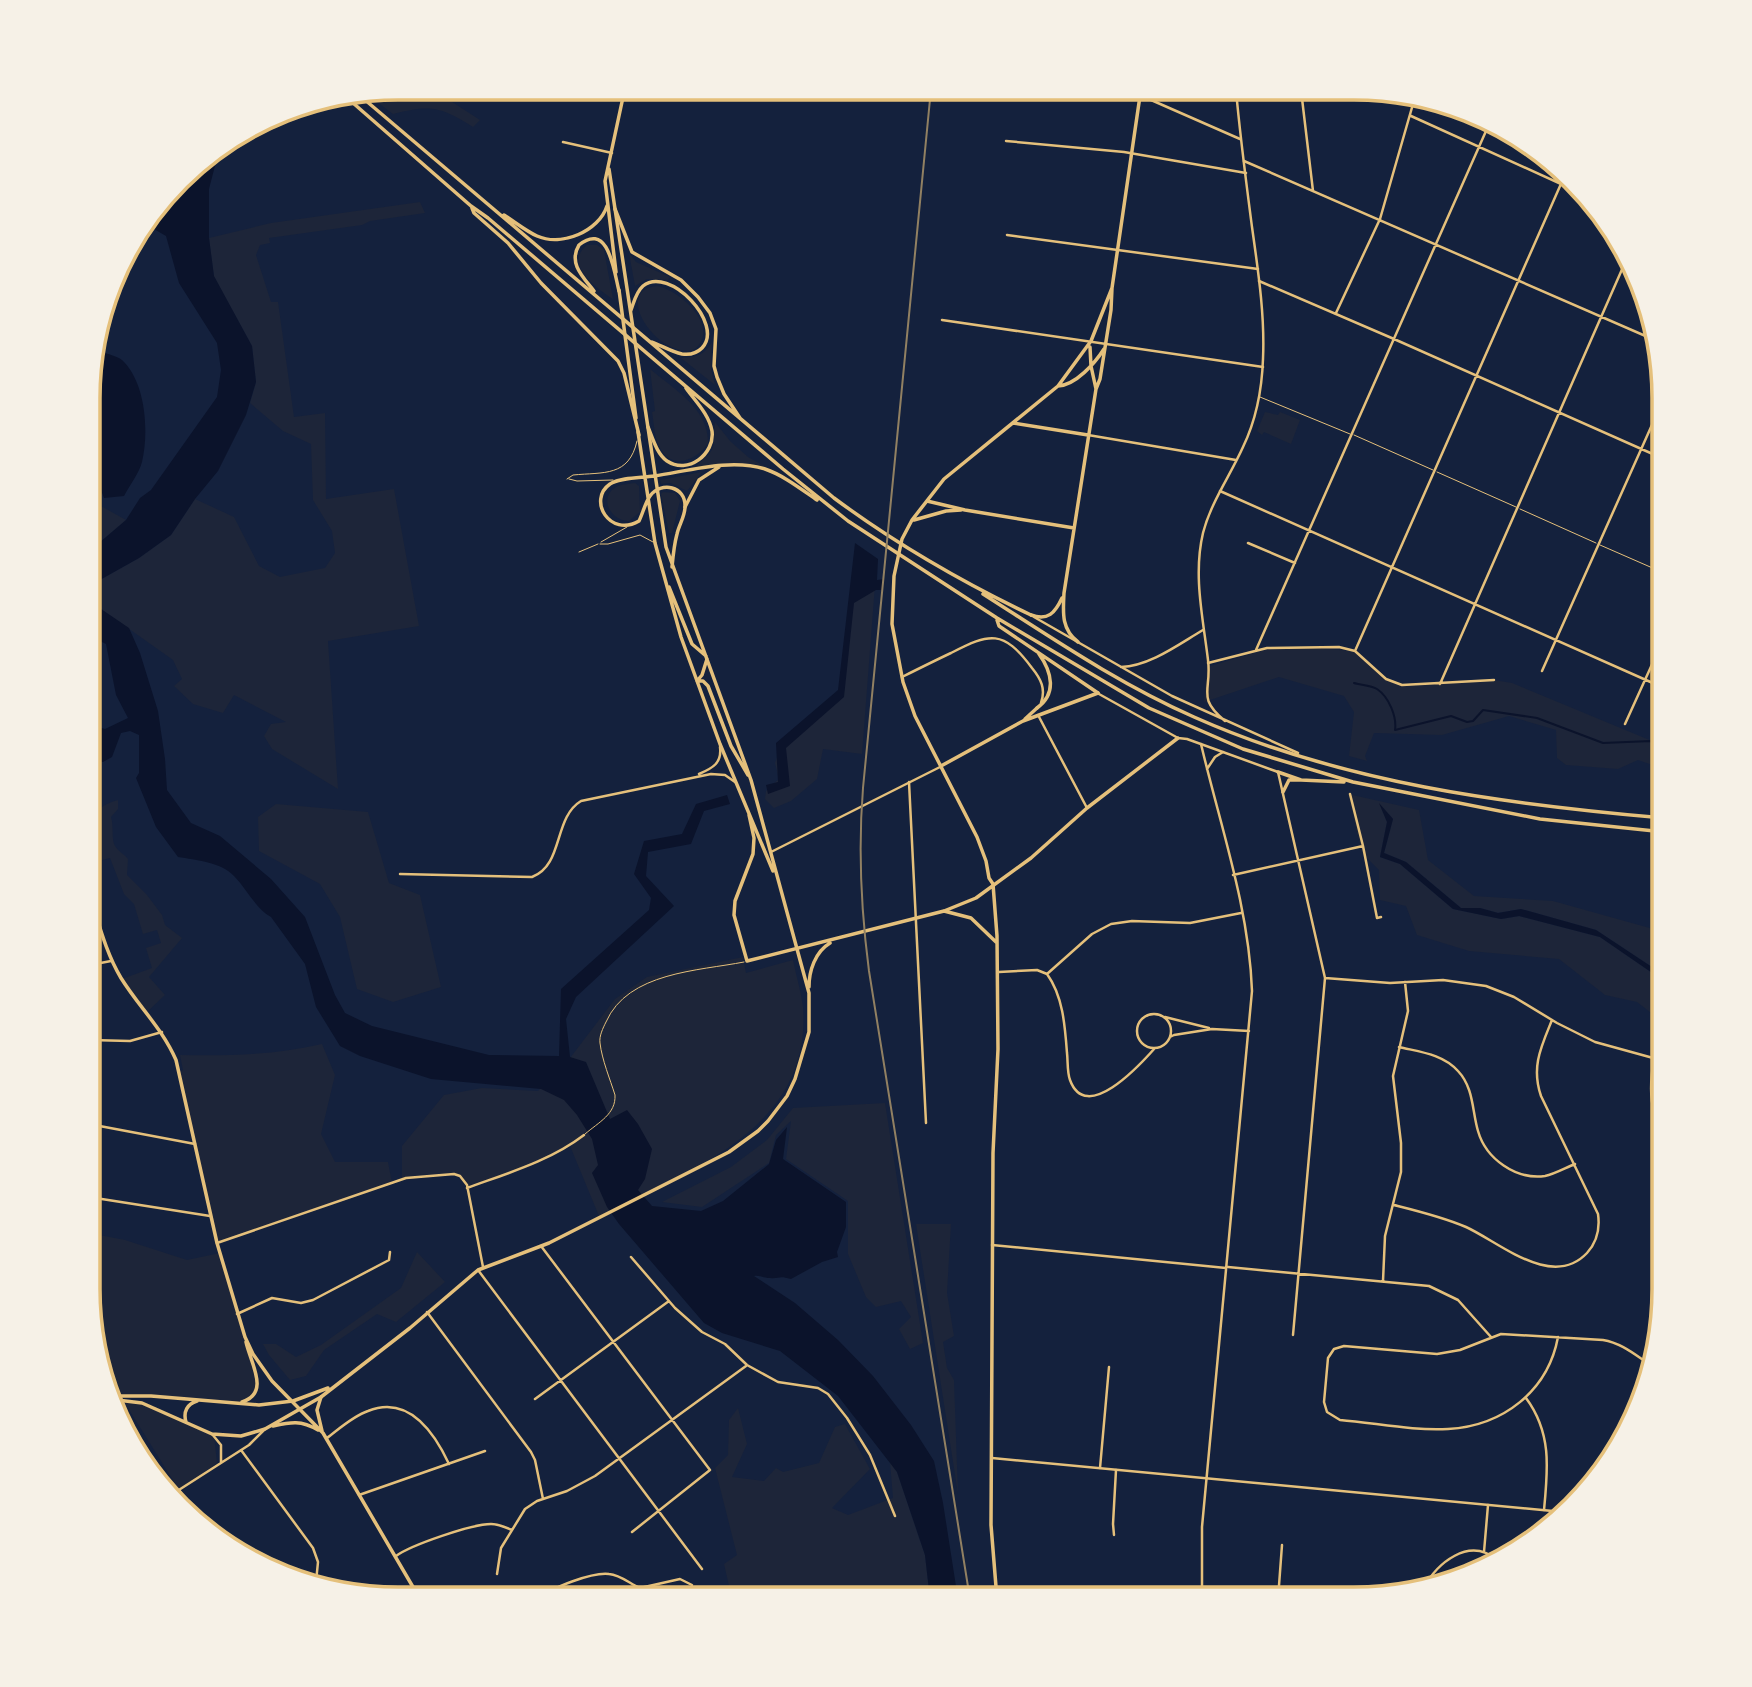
<svg xmlns="http://www.w3.org/2000/svg" width="1752" height="1687" font-family="'Golos Text',sans-serif">
  <rect width="100%" height="100%" fill="#14213d"/>
  <path fill="#1d2539" d="M397 88H441L446 98 480 120 473 127C439 106 431 105 393 114L369 96 373 91Z
    M420 202 425 213 370 221 362 225 269 238 270 243 260 245 256 255 271 302H278L294 417 325 413 326 499 394 489 419 626 328 641 338 789 272 749 264 736 271 724 286 722 234 695 223 713 193 704 174 686 182 679 173 660 101 609 92 598V591L98 581 139 558 171 535 195 499 234 517 259 566 280 577 325 568 335 553 332 531 313 500 311 444 283 431 250 403 256 382 252 346 214 277 209 238 271 223Z
    M587 245H597L604 250 613 299C596 288 563 264 587 245Z
    M629 253 636 262 670 277 668 280 647 279 635 286Z
    M657 286C680 290 721 327 695 349 660 362 610 290 657 286Z
    M712 342 711 369 715 385 681 358C695 357 704 356 712 342Z
    M650 369C674 389 709 409 708 443 697 461 670 471 659 446 654 436 654 423 652 412L655 411Z
    M1265 412 1278 415 1280 412 1300 420 1291 444 1264 432 1262 435 1257 431Z
    M715 422 730 441 748 457 766 467C742 460 720 464 694 468 719 445 712 453 715 422Z
    M702 472 687 491 671 483 661 484 660 480Z
    M635 483 639 486 640 512 629 521C610 521 597 496 618 486 623 484 630 484 635 483Z
    M663 492 675 493 680 501 672 533H669L661 494Z
    M92 506H101L126 520 92 549Z
    M858 546 877 559 862 754 823 749 817 779 791 801 774 808 765 799 766 791 779 779 775 763 784 737 842 690Z
    M1278 646 1355 651 1380 674 1394 683 1411 686 1494 680 1512 683 1664 746V769L1638 760 1618 769 1566 765 1557 758 1556 730 1509 716 1442 735 1374 733 1365 756 1367 761 1349 756 1354 712 1344 696 1279 677 1204 702 1207 667Z
    M1656 655 1664 657V688L1645 679Z
    M1348 794 1419 810 1428 860 1474 896 1553 901 1664 932V975L1596 930 1521 909 1498 913 1480 908H1461L1406 862 1384 853 1393 819 1380 805 1387 822 1380 857 1400 864 1453 909 1501 919 1519 916 1600 937 1664 981V1023L1637 1002 1605 995 1559 959 1469 951 1417 935 1406 906 1380 900 1379 870 1362 853Z
    M118 800V809L111 817C114 826 111 839 115 846 118 851 124 854 128 859L127 875 147 895 162 915 165 925 182 938 149 977 165 995 147 1012 122 979 152 968 146 948 161 943 157 930 143 934 134 904 124 894 110 858 91 863C91 832 82 810 118 800Z
    M276 804 368 812 389 883 420 895 441 987 393 1002 357 989 340 917 320 884 259 851 258 817Z
    M743 957 746 973 793 960C796 975 801 991 803 1007 812 1131 688 1170 599 1216L570 1146 555 1154 467 1188 460 1176 454 1174 419 1175 402 1179V1146L444 1095 482 1088 538 1091 567 1062 615 999 647 977Z
    M322 1044 335 1075 321 1134 335 1162H388L392 1183 217 1243 180 1072 183 1070 180 1055C228 1056 275 1055 322 1044Z
    M885 1103 923 1343 910 1349 899 1329 911 1317 901 1301 876 1307 866 1297 848 1254V1201L786 1159 791 1121 776 1135 769 1163 702 1207 662 1202 731 1167 767 1140 793 1108Z
    M916 1224H951L947 1293 954 1336 943 1342 947 1368 954 1380 958 1494Z
    M89 1233 125 1240 187 1260 220 1253 258 1381 251 1399 237 1403 151 1396H108L88 1310Z
    M417 1252 445 1282 396 1322 377 1314 324 1350 306 1376 290 1380 269 1355 263 1344H276L296 1357 321 1345 401 1288Z
    M123 1400 142 1403 214 1435 217 1463 179 1490Z
    M738 1408 747 1444 732 1477 764 1481 776 1468 783 1472 819 1463 835 1427 845 1424 870 1469 832 1508 848 1515 893 1498 890 1462 897 1472 925 1555 930 1599H732L724 1564 737 1555 715 1468 728 1455 729 1420Z"/>
  <path fill="#0b132b" d="M226 145 217 158 209 189V238L214 276 252 346 256 382 246 415 218 471 195 499 171 535 139 558 98 581 92 591V549L126 520 140 498 151 490 217 397 221 370 217 343 179 283 166 236 147 225 150 217 193 164Z
    M105 353C111 355 120 357 124 362 146 385 149 432 142 462 139 473 130 485 124 496L104 498 93 469V356Z
    M855 543 878 559 877 580 884 579 883 590H876L854 603 844 697 786 748 790 786 768 794 766 785 778 782 776 743 838 690Z
    M92 596 101 609 129 628 140 653 158 711 165 759 167 790 191 823 220 836 271 879 305 917 335 995 345 1013 372 1026 489 1055 559 1056 561 989 649 910 651 898 634 874 644 841 682 834 696 804 727 795 730 804 704 811 691 844 648 852 646 876 674 906 576 997 566 1019 570 1057 586 1062 610 1119 627 1110 638 1124 652 1149 645 1179 638 1190 652 1206 701 1211 723 1201 769 1164 776 1140 787 1127 783 1159 846 1202V1227L837 1252 838 1257 822 1262 791 1279C778 1275 780 1279 770 1278 763 1278 760 1275 754 1276L795 1303 838 1340 873 1376 911 1425 934 1461 943 1503 958 1599H930L925 1555 897 1472 838 1396 780 1351 722 1333 704 1323 619 1224 607 1207 592 1173 598 1165 592 1139 577 1115 564 1100 541 1089 431 1079 360 1056 340 1046 316 1007 305 964 271 917C255 908 247 889 234 876 221 862 196 860 178 857L156 827 136 778 139 773V735L130 731 121 733 112 757 103 762 91 759V725L105 729 128 718 116 695 106 644 92 637Z
    M1379 803 1393 819 1384 853 1406 862 1461 908H1480L1498 913 1521 909 1596 930 1664 975V981L1600 937 1519 916 1501 919 1453 909 1400 864 1380 857 1387 822Z"/>
  <g fill="none" stroke-linecap="round" stroke-linejoin="round">
    <path stroke="#0b132b" stroke-width="2" d="M1354 683C1360 685 1371 685 1377 689 1389 697 1397 717 1395 730L1451 716 1467 722 1473 721 1483 710 1537 718 1603 743 1651 741 1664 745"/>
    <path stroke="#e5c07b" stroke-width="1" d="M1260 397 1350 434
      M1354 435 1433 470
      M1437 472 1516 507
      M567 479 573 475C604 472 629 477 637 441
      M569 479 577 481 613 480
      M1520 509 1596 543
      M601 542 627 527
      M600 544H608L640 535 653 542
      M1600 545 1664 573
      M579 552 598 544
      M585 1134C599 1122 616 1114 615 1095 610 1079 602 1060 600 1043 599 1036 603 1028 606 1022 628 972 698 971 744 962"/>
    <path stroke="#e5c07b" stroke-width="2.5" d="M1126 89 1240 139
      M1301 90 1313 191
      M1350 90 1357 93
      M1411 116 1583 194
      M1006 141 1124 152 1246 173
      M563 142 612 153
      M1244 161 1657 341
      M1007 235 1258 269
      M1259 281 1394 339 1664 459
      M1336 313 1380 219 1415 97
      M942 320 1263 367
      M1220 491 1664 688
      M1248 543 1295 563
      M1256 650 1490 122
      M1355 651 1564 177
      M1208 663 1267 648 1339 647 1355 651 1386 679 1402 685 1494 680
      M1542 671 1664 398
      M902 677C918 669 934 661 951 653 990 633 1003 629 1032 668 1041 679 1046 689 1041 703
      M1440 684 1627 258
      M1038 715 1087 808
      M1625 724 1664 638
      M1201 744C1220 825 1249 907 1252 991L1202 1527V1599
      M1207 769 1215 757 1223 752
      M1278 772 1325 978 1293 1335
      M699 774C713 768 722 763 720 747
      M909 782 926 1123
      M1350 794 1363 846 1377 918 1381 917
      M400 874 532 877C564 865 553 818 581 801L711 774 725 775 735 782
      M1233 875 1363 846
      M90 965 111 961
      M999 972 1037 970 1047 974
      M1047 974C1063 996 1065 1026 1067 1053 1068 1061 1067 1072 1070 1080 1086 1124 1139 1066 1155 1048
      M1047 974 1092 934 1111 924 1132 921 1190 923 1241 913
      M1325 978 1390 983 1443 980 1486 986 1514 997 1557 1023 1595 1042 1664 1061
      M1137 1031a17 17 0 1 1 34 0a17 17 0 1 1-34 0Z
      M1165 1017 1209 1028
      M1170 1037 1174 1035 1212 1029 1249 1031
      M90 1040 130 1041 162 1032
      M1399 1047C1420 1052 1443 1054 1458 1071 1474 1088 1472 1111 1478 1131 1486 1159 1516 1180 1545 1176 1555 1174 1565 1168 1575 1164
      M1654 1059C1648 1093 1651 1110 1664 1141
      M89 1124 195 1144
      M467 1188C508 1173 550 1161 584 1135
      M89 1197 210 1216
      M1394 1205C1418 1211 1443 1217 1466 1227 1499 1242 1552 1290 1587 1253 1597 1242 1600 1228 1598 1214L1541 1096C1531 1067 1541 1047 1552 1020
      M217 1243 406 1178 454 1174 460 1176 467 1185 483 1267
      M992 1245 1226 1268
      M541 1246 710 1470 632 1532
      M631 1257 675 1308 702 1332 725 1344 747 1365 778 1382 818 1388 828 1394 847 1418 870 1455 895 1516
      M1228 1267 1429 1286 1458 1300 1491 1337
      M478 1270 702 1569
      M1383 1281 1385 1236 1401 1172V1143L1393 1076 1408 1011 1405 982
      M427 1312 531 1452 535 1460 543 1499
      M237 1314 272 1298 301 1303 313 1300 389 1260 390 1252
      M1558 1337C1548 1391 1503 1426 1448 1429 1413 1431 1376 1423 1340 1420L1327 1412 1324 1402 1328 1358 1334 1349 1344 1346 1437 1354 1460 1350 1501 1334 1603 1340C1621 1343 1634 1354 1649 1364
      M1526 1398C1552 1433 1548 1469 1544 1510
      M535 1399 669 1301
      M1637 1410 1638 1400 1644 1385
      M212 1434 221 1445V1462
      M327 1438C339 1429 353 1416 368 1411 408 1395 434 1432 449 1464
      M241 1450 313 1548 318 1562 316 1582
      M1100 1468 1109 1367
      M179 1490 193 1512
      M171 1495 249 1445 265 1429
      M359 1495 485 1451
      M1114 1535 1113 1524 1116 1470
      M1484 1552 1488 1505
      M396 1556C411 1545 472 1524 491 1524 498 1524 505 1527 512 1530
      M497 1574 501 1548 525 1509 537 1501 567 1491 595 1476 746 1366
      M1423 1589C1437 1563 1469 1536 1497 1560
      M406 1599 416 1593
      M541 1599C550 1587 594 1572 609 1574 621 1575 630 1584 640 1588L680 1579 692 1585
      M1278 1599 1282 1545"/>
    <path stroke="#e5c07b" stroke-width="2.5" d="M1088 435 1236 460
      M1034 617 1172 696 1298 753
      M1121 667C1150 666 1179 644 1203 630
      M1099 694 1178 738 1187 739 1278 772
      M1225 721C1196 697 1212 691 1208 660 1203 618 1193 575 1203 533 1211 502 1230 476 1243 447 1256 420 1262 388 1263 359 1265 315 1258 270 1252 227 1246 181 1240 136 1236 90
      M771 852 940 767
      M992 1458 1563 1512"/>
    <path stroke="#e5c07b" stroke-width="3.5" d="M1090 347 1091 366 1096 389
      M1058 386C1076 385 1095 363 1104 349
      M1013 423 1088 435
      M927 501 965 510 1074 528
      M914 520 946 511 961 510
      M1031 615C1048 621 1055 613 1062 598
      M1078 642C1061 629 1063 612 1064 593L1096 389 1100 379 1111 310 1112 288 1141 89
      M1025 719 1037 708
      M941 766 1023 721 1098 693
      M993 884 989 878 986 861 977 837 915 716 903 682 892 624 894 576 902 539 912 520 944 479 1058 386 1091 341 1112 288
      M90 896C99 924 106 953 121 978 139 1007 162 1028 176 1060L217 1243 245 1337 253 1354 272 1381 323 1433 420 1599
      M321 1397 317 1410 322 1431
      M242 1402C271 1393 250 1362 246 1342
      M273 1426C291 1422 301 1420 318 1430"/>
    <path stroke="#e5c07b" stroke-width="3.5" d="M616 272 605 181 625 88
      M619 290 636 418
      M638 432 655 543 681 637 720 744 773 871
      M654 476C641 478 622 477 610 484 587 500 610 538 639 521 643 513 645 503 650 496 661 481 686 486 685 507 685 516 679 525 677 534 674 545 673 556 672 567
      M669 587 692 644 706 656
      M697 681H703L708 686 731 746 748 775
      M697 681 702 675 707 659
      M749 815 754 838 753 854 735 901 734 915 747 961 944 911 976 898 1031 858 1087 808 1178 738
      M993 884 997 936 998 1049 993 1153 991 1525 997 1599
      M944 911 971 918 996 942
      M809 987C809 971 815 952 830 943
      M108 1396H151L259 1405 293 1401 328 1388
      M109 1399 142 1403 212 1434 241 1436 265 1429 321 1397 410 1328 478 1270 549 1243 729 1152 758 1131 768 1121 787 1096 795 1079 809 1032V993L751 780 666 547 609 169
      M186 1422C183 1412 187 1404 197 1401"/>
    <path stroke="#e5c07b" stroke-width="3.5" d="M358 94 834 498C896 544 962 582 1031 615
      M345 96 471 206 488 218 783 469 848 521 997 618 1149 708 1243 749 1353 782 1540 819 1664 832
      M472 208 474 213 508 243 541 283 618 361 624 373 639 435
      M615 209 632 252 681 280 698 297 710 313 716 329 714 366 717 377 724 394 740 418
      M504 215C515 222 526 231 537 236 562 247 599 231 607 206
      M594 291C583 277 568 263 579 245 609 221 614 272 619 291
      M631 310C634 302 636 292 643 286 669 265 725 324 702 348 697 353 689 355 682 354 672 352 662 346 652 342
      M648 427C653 439 657 454 667 461 688 475 715 454 712 431 709 414 695 401 686 388
      M654 476C688 471 731 458 765 469 783 475 801 489 817 500
      M685 507 699 480 719 467
      M983 594C1052 638 1119 684 1194 717 1342 783 1504 804 1664 818
      M997 620 999 626 1098 693
      M1037 708C1057 694 1052 672 1039 654
      M1278 772 1301 780 1344 782
      M1283 792 1289 780H1298"/>
    <path stroke="#918062" stroke-width="2" d="M931 89 863 788C858 850 861 910 869 971L970 1599"/>
  </g>
  <path d="M0 0H1752V1687H0ZM398 100H1354A298 298 0 0 1 1652 398V1289A298 298 0 0 1 1354 1587H398A298 298 0 0 1 100 1289V398A298 298 0 0 1 398 100Z" fill="#f6f1e7" fill-rule="evenodd"/>
  <path fill="none" stroke="#e5c07b" stroke-width="3.5" d="M398 100H1354A298 298 0 0 1 1652 398V1289A298 298 0 0 1 1354 1587H398A298 298 0 0 1 100 1289V398A298 298 0 0 1 398 100Z"/>
</svg>
